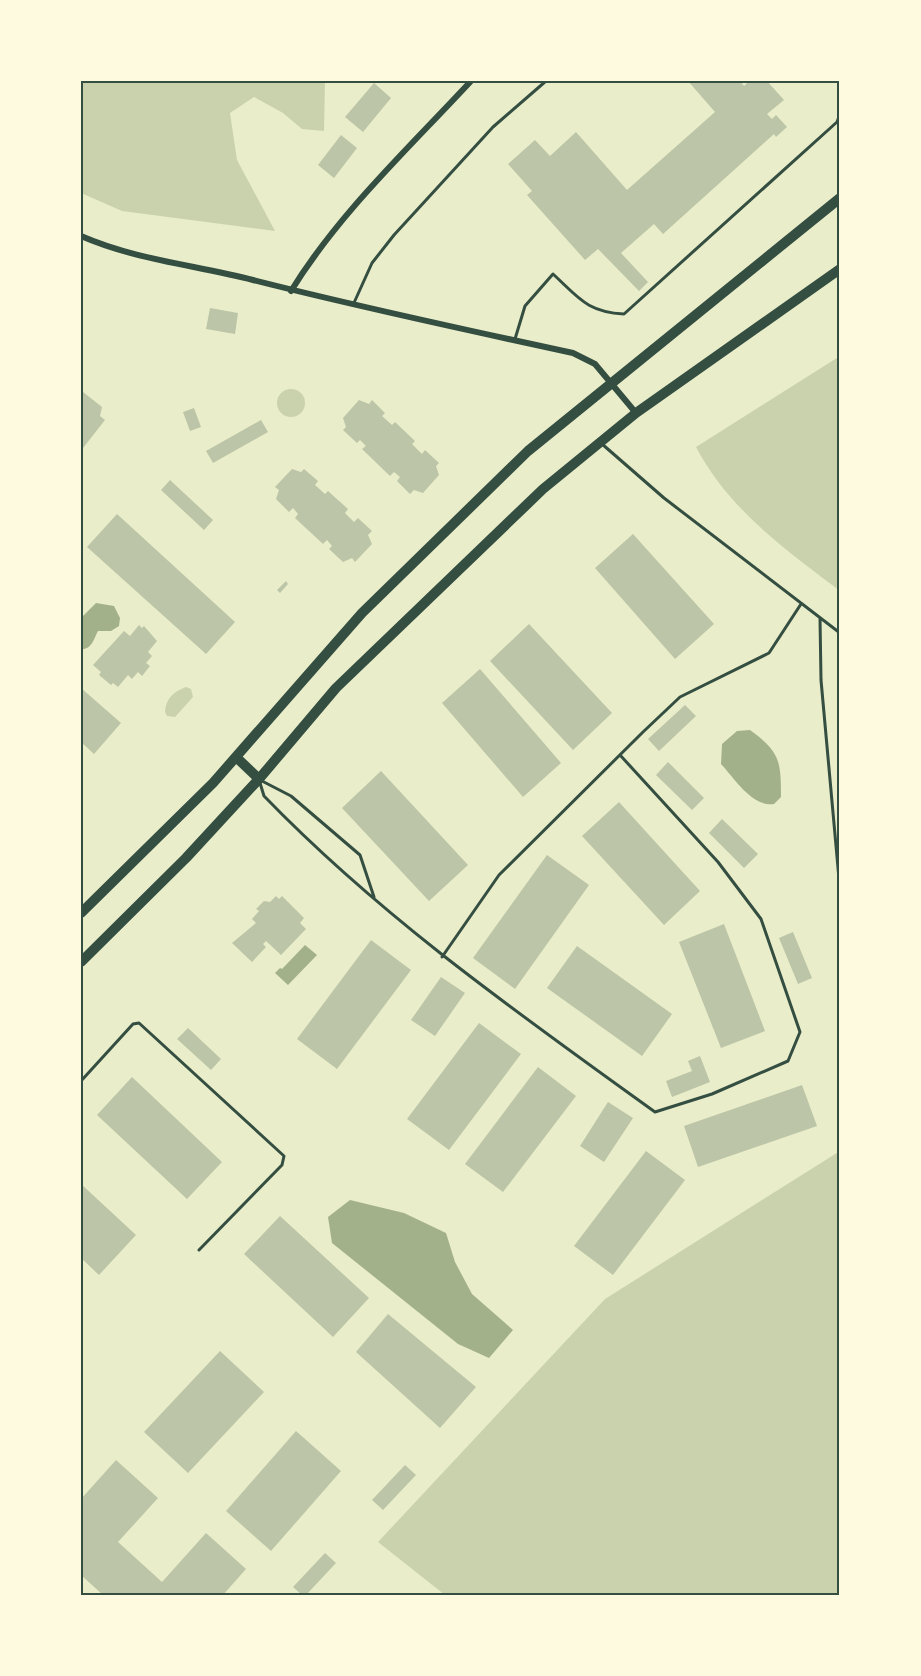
<svg xmlns="http://www.w3.org/2000/svg" width="921" height="1676" font-family="'PT Sans Narrow',sans-serif">
  <rect width="100%" height="100%" fill="#e9edc9"/>
  <path fill="#cad2ad" d="M81 81H325L324 131 302 129 283 113 254 97 230 113 237 160 275 231 122 211 81 193Z
    M840 356V591C784 548 730 511 696 447Z
    M277 403a14 14 0 1 1 28 0a14 14 0 1 1-28 0Z
    M186 687 191 689 193 697 175 717 167 716 165 712C166 698 173 692 186 687Z
    M840 1151V1595H445L378 1542 605 1299Z"/>
  <path fill="#a3b18a" d="M96 603 114 606 120 618 119 626 111 631H98C94 638 92 650 81 649L82 617Z
    M750 730C780 752 781 761 781 797L774 804C752 807 735 779 721 764L722 744 737 731Z
    M305 945 317 955 288 985 275 973 280 968 282 969Z
    M350 1200 404 1213 446 1233 455 1262 472 1294 513 1330 489 1358 458 1344 332 1243 328 1217Z"/>
  <path fill="#bcc5a7" d="M688 81H740L744 86 749 81H767L784 100 767 114 772 119 776 115 787 127 776 137 774 134 663 234 654 224 621 253 648 282 639 291 598 249 585 260 527 195 532 191 508 164 535 140 550 156 576 132 627 190 715 112Z
    M374 83 391 98 363 132 345 117Z
    M341 135 357 148 334 178 318 165Z
    M210 308 238 313 235 334 206 329Z
    M83 392 102 407 100 416 105 420 83 448Z
    M359 400 369 404 372 400 385 413 382 416 392 425 395 422 415 441 412 444 422 454 425 450 439 463 436 466 439 475 423 493 414 490 410 494 397 481 400 477 394 472 390 476 362 449 366 446 360 440 357 443 343 430 346 427 343 418Z
    M194 408 201 427 190 431 183 412Z
    M261 420 268 432 213 463 206 451Z
    M292 469 301 472 304 469 318 481 315 485 325 494 328 491 348 509 345 513 354 522 358 518 372 531 368 535 372 544 355 562 352 558 343 562 329 549 332 546 327 540 323 544 295 518 298 514 293 508 289 512 276 499 279 490 275 487Z
    M170 480 213 520 204 530 161 490Z
    M117 514 235 622 206 654 87 547Z
    M633 534 714 624 675 659 595 568Z
    M286 581 288 584 280 593 277 590Z
    M529 624 612 713 573 750 490 661Z
    M139 625 142 628 144 626 157 641 148 652 152 656 146 663 150 666 142 676 138 672 132 679 128 675 118 687 113 683 111 685 99 675 101 672 93 665 124 631 130 636Z
    M480 669 561 763 523 797 442 703Z
    M81 688 121 723 94 754 81 742Z
    M685 705 696 716 659 751 648 739Z
    M668 762 704 798 692 810 656 775Z
    M381 771 468 865 429 901 342 808Z
    M619 802 700 891 664 925 582 836Z
    M722 819 758 854 744 868 709 833Z
    M547 855 589 885 515 989 473 958Z
    M276 896 279 899 282 896 304 918 300 923 306 929 281 955 266 941 263 944 266 947 252 962 232 943 256 923 252 919 259 911 256 909 264 901 270 902Z
    M724 924 765 1031 721 1048 679 942Z
    M793 932 812 978 798 984 779 938Z
    M371 940 411 970 337 1069 297 1039Z
    M577 946 672 1014 642 1056 547 988Z
    M441 977 465 993 435 1036 411 1020Z
    M479 1023 521 1054 449 1150 407 1119Z
    M188 1028 221 1059 211 1070 177 1039Z
    M700 1056 710 1082 672 1097 666 1081 692 1071 688 1061Z
    M538 1067 576 1096 503 1192 465 1164Z
    M132 1077 222 1162 187 1199 97 1115Z
    M802 1085 817 1126 698 1167 684 1126Z
    M608 1102 633 1118 604 1162 580 1146Z
    M646 1151 685 1180 613 1275 574 1246Z
    M81 1184 136 1235 99 1275 81 1258Z
    M280 1216 369 1298 333 1337 244 1254Z
    M388 1314 476 1387 440 1428 356 1352Z
    M220 1351 264 1392 188 1473 144 1432Z
    M296 1431 341 1471 271 1551 226 1511Z
    M116 1460 158 1498 118 1542 162 1582 206 1533 246 1569 223 1595H103L81 1575V1499Z
    M405 1465 416 1475 383 1510 372 1500Z
    M325 1553 336 1563 306 1595H302L293 1587Z"/>
  <g fill="none" stroke-linecap="round" stroke-linejoin="round">
    <path stroke="#344e41" stroke-width="3" d="M353 305 372 263 394 235 493 127 546 81
      M515 339 525 306 553 274C579 298 587 312 624 314L837 122 840 114
      M602 444 664 498 840 633
      M820 618 821 680 840 890
      M262 781 291 796 360 855 374 897
      M260 783 264 796C381 917 519 1014 655 1112L712 1094 788 1061 800 1032 761 919 718 862 620 755
      M442 957 499 875 643 732 680 697 769 653 801 604
      M81 1081 133 1024 139 1023 284 1156 282 1165 199 1250"/>
    <path stroke="#344e41" stroke-width="6" d="M81 236C136 260 195 265 253 280 359 307 466 330 573 353L595 364 636 413
      M291 291C339 213 409 148 471 81"/>
    <path stroke="#344e41" stroke-width="10" d="M236 757 259 779
      M81 913 213 783 362 613 528 451 840 198
      M81 962 186 858 259 779 336 688 543 489 636 413 840 269"/>
  </g>
  <rect width="921" height="1676" fill="none" stroke="#fefae0" stroke-width="165"/>
  <rect x="82" y="82" width="756" height="1512" fill="none" stroke="#344e41" stroke-width="2"/>
</svg>
